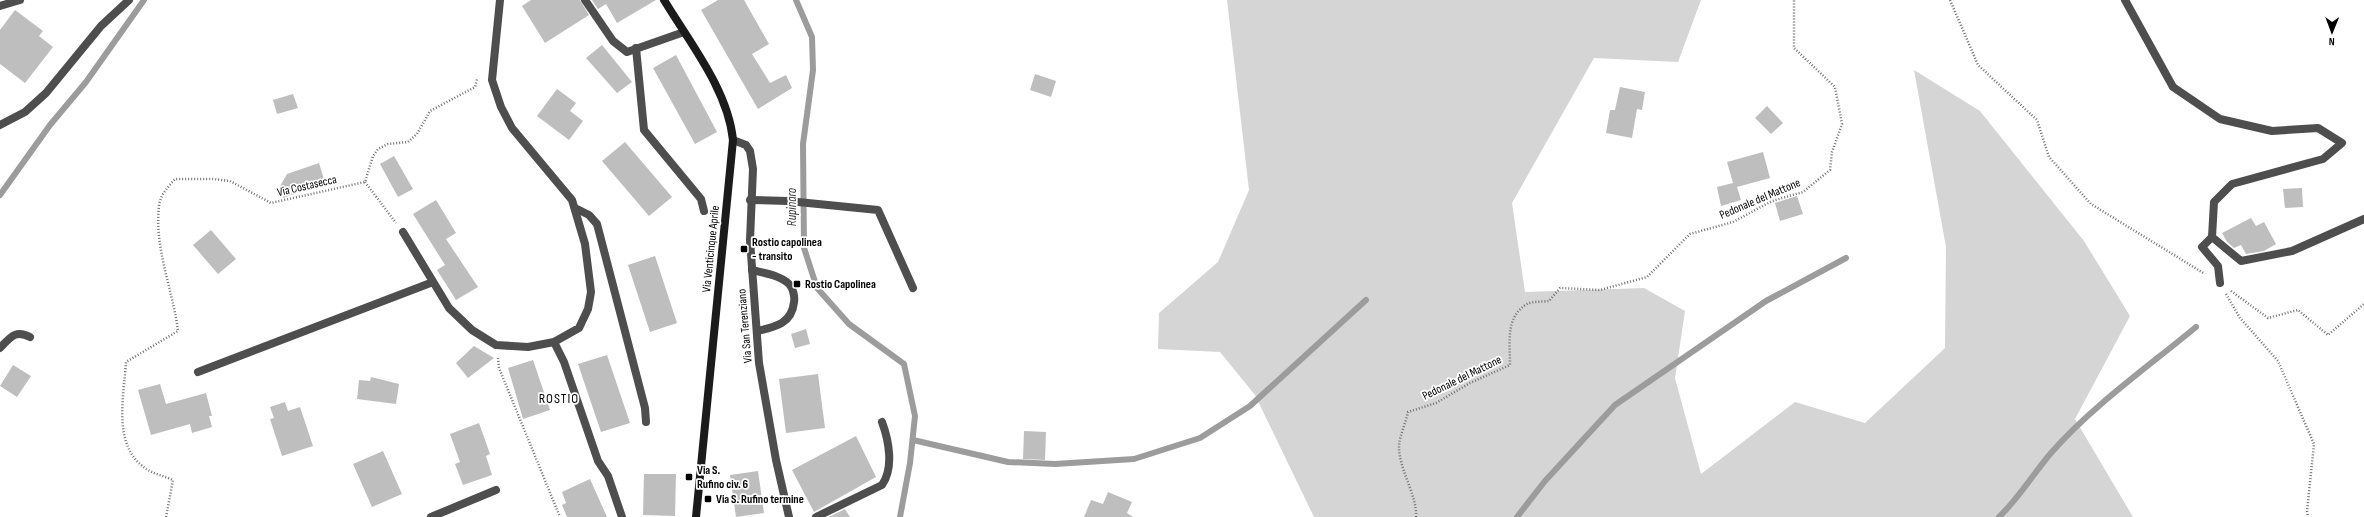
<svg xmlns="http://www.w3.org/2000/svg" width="2364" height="517" font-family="'Sofia Sans Condensed',sans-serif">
  <rect width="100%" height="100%" fill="#fff"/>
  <path fill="#d5d5d5" d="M1227 0H1701L1678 62 1594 58 1512 203 1525 292 1644 288 1685 311 1675 378 1701 474 1795 402 1865 423 1945 348 1946 247 1914 70 1980 111 2084 241 2130 316 2075 419 2133 517H1314L1255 395 1220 352 1158 349 1159 313 1218 262 1249 190Z"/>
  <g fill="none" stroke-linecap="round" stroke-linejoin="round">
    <path stroke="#9c9c9c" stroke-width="6" d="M796 0 812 37 813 70 803 144 804 248 817 288 849 324 904 364 915 416 910 463 900 517
      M0 195 50 125 86 82 144 0
      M913 440 1008 462 1055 464 1134 459 1200 438 1250 406 1366 300
      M1517 517 1545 481 1615 405 1766 301 1846 258
      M1999 517C2019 498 2033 474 2051 453 2091 407 2149 366 2196 327"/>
  </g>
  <path fill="#bebebe" d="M531 0H580L589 15 545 43 522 6Z
    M592 0H656L617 23 606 4 598 9Z
    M718 0H744L769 44 752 54 770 83 786 75 792 88 758 109 701 10Z
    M15 10 43 31 39 36 53 47 25 83 0 64V30Z
    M602 45 632 82 617 93 586 58Z
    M676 55 717 132 695 144 653 68Z
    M1035 74 1056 81 1051 97 1030 90Z
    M1620 87 1645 92 1642 110 1637 109 1632 138 1606 133 1610 110H1615Z
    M557 89 576 103 570 111 583 121 569 140 537 116Z
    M293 94 298 108 277 114 273 100Z
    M1767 106 1783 123 1771 134 1755 118Z
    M625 142 672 197 649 216 602 161Z
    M1763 152 1770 178 1737 187 1741 200 1721 206 1717 187 1733 183 1727 162Z
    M394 156 413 189 398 197 380 164Z
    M319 163 325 183 283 198 279 188 287 174Z
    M2302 188 2303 207 2285 208 2283 189Z
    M1797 196 1803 214 1780 221 1775 203Z
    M436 200 456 233 446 239 478 287 456 300 437 270 445 265 413 214Z
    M2251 218 2256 226 2264 222 2276 244 2264 251 2246 254 2241 245 2234 248 2227 242 2222 233Z
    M211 230 236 259 218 274 193 245Z
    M655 256 677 323 650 332 628 265Z
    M806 329 810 344 795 348 791 334Z
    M474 346 494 358 468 378 456 363Z
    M607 355 630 423 601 432 578 364Z
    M533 360 550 410 523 419 508 368Z
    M13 365 31 376 17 397 0 386Z
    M818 374 825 428 786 433 779 379Z
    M371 377 399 384 396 404 357 399 359 380 370 381Z
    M160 384 166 404 206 393 212 416H209L212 427 192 433 190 424 151 435 138 390Z
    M285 402 288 411 300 407 313 446 282 456 270 419 274 418 270 407Z
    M479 423 490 454 486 456 492 475 463 485 455 464 460 462 450 434Z
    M1024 431 1046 432 1045 460 1023 459Z
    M856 436 876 477 814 512 792 470Z
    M383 451 402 494 372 507 353 464Z
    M758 471 764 513 736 517 730 475Z
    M644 474H676L675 516 643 515Z
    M590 479 607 517H567L562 505 566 503 562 492Z
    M1108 492 1132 502 1127 513 1133 517H1084L1091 500 1103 504Z
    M845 509 850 517H829Z"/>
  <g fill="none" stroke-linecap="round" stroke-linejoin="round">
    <path stroke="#707070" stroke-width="2.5" stroke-dasharray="1 2" stroke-linecap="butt" d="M1950 0 1978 65 2037 120 2049 157 2091 204 2205 274
      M365 182 396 223
      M2231 291 2268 318 2298 310 2328 335 2364 304
      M2226 294 2240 318 2278 361 2314 444 2307 511 2308 517
      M498 358 499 368 560 517
      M166 517 173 480C165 476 153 474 145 468 112 445 124 396 126 362L178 331C173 290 154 248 159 206 160 195 168 187 175 179H213L230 181 271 203 365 182 373 156 378 149 388 144 408 142 417 134 430 111 475 87 477 79
      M1416 517C1418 497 1398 468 1399 445 1400 435 1406 422 1408 412L1436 403 1470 383 1510 365C1510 343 1505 317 1527 304 1532 301 1543 302 1549 301L1560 288 1600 290 1647 277 1690 234 1733 222 1772 201 1803 192 1830 170 1832 152 1842 124 1835 87 1794 48V0"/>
    <path stroke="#4e4e4e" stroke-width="8" d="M636 48 644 130 701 199 704 211
      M750 200 788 201 878 210 913 288
      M575 208 589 215 597 224 645 408 646 422
      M2212 237 2202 247 2218 266 2220 283
      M752 270C764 273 780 275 789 284 793 288 795 297 794 302 792 323 776 327 757 331
      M554 342 564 362 598 461 608 476 622 517
      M431 517 496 490
      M816 517 882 485C894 468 889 441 882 422"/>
    <path stroke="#4e4e4e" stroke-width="8" d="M585 0 613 41 627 52 684 32
      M2125 0 2173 87 2220 119 2272 131 2318 128 2342 143 2323 159 2232 184 2214 202 2212 237 2241 261 2292 251 2364 219
      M0 6 20 0
      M0 125 25 112 46 93 101 26 129 0
      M403 232 449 308 472 330 496 345 528 347 554 342 579 328 588 309 591 292 585 244 572 200 512 128 501 107 492 80 500 0
      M0 348C10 338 15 329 30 337
      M198 372 433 282"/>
    <path stroke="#4e4e4e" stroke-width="8" d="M733 140 746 145 750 151 753 169 750 240 759 363 776 460 789 517"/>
    <path stroke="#1b1b1b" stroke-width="8" d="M664 0C690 43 728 90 733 140L696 517"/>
  </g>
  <g fill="#000" stroke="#fff" stroke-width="1.5">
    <rect x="740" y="245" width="8" height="8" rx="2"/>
    <rect x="793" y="280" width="8" height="8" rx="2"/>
    <rect x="685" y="473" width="8" height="8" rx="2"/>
    <rect x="704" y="495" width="8" height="8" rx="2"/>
  </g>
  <g text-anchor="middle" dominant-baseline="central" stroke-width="3.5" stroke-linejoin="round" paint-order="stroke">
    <g font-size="12" fill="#000" stroke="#fff">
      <text transform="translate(307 186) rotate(-13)">Via Costasecca</text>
      <text transform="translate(1760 199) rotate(-23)">Pedonale del Mattone</text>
      <text transform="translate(711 249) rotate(-84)">Via Venticinque Aprile</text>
      <text transform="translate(745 326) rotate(-95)">Via San Terenziano</text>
      <text transform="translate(1462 378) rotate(-26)">Pedonale del Mattone</text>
    </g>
    <g font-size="12" font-weight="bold" fill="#000" stroke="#fff" text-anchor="start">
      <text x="752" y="242">Rostio capolinea<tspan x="752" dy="14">- transito</tspan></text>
      <text x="805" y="284">Rostio Capolinea</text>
      <text x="697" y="470">Via S.<tspan x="697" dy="14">Rufino civ. 6</tspan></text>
      <text x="716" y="499">Via S. Rufino termine</text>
    </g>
    <g font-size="13" font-style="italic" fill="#3d3d3d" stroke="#fff">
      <text transform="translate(792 207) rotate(-90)">Rupinaro</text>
    </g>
    <g font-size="14" letter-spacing="1" fill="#000" stroke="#fff">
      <text x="559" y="398">ROSTIO</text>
    </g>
  </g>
  <g transform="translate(2332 32) rotate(181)" stroke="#ffffff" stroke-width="3" paint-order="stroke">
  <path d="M0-3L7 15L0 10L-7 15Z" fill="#000000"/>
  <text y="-6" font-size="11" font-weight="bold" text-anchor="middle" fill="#000000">N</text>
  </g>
</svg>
